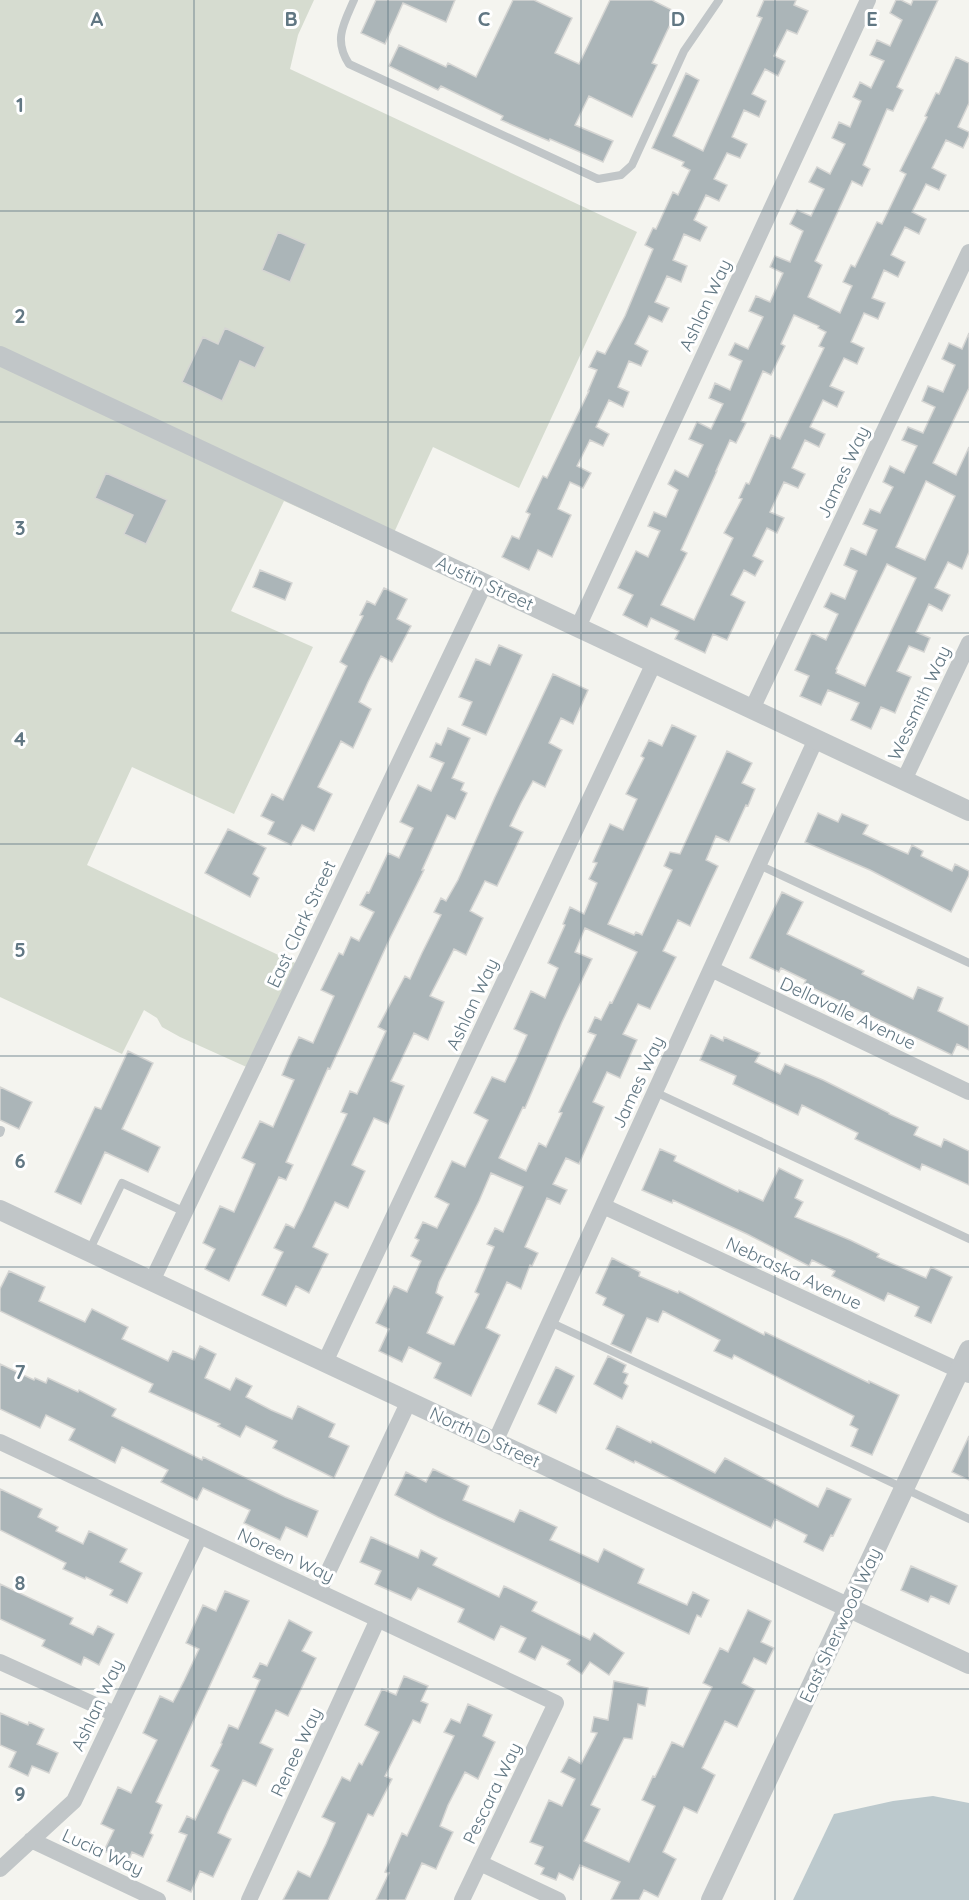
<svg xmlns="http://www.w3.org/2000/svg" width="969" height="1900" font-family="Quicksand,sans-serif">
  <rect width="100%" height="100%" fill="#f4f4ef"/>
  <path fill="#d6dcd0" d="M0 0H314L298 35 290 69 637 232 519 488 433 447 387 548 284 501 231 611 313 647 234 814 132 767 87 865 308 969 260 1073 180 1037 162 1027 157 1018 144 1010 122 1054 0 997Z"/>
  <path fill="#bcc9cd" d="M933 1796 969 1803V1900H793L834 1814 893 1801Z"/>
  <path fill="#abb5b8" stroke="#d5d5d3" stroke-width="1.5" fill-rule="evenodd" d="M376 0H455L446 22 403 3 385 44 361 33Z
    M513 0H534L572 18 555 53 579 64 610 0H652L676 12 652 63 657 65 632 117 589 96 575 125 613 141 603 162 550 139 549 141 501 120 503 116 441 86 438 90 389 66 399 45 446 67 448 63 476 77Z
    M764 0H796L794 5 808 11 797 34 787 30 774 56 785 61 778 76 765 69 752 94 766 101 759 117 744 110 732 137 747 144 740 158 727 153 714 179 727 185 719 201 706 195 694 220 707 227 700 241 684 234 673 260 687 266 681 282 667 276 655 302 669 308 662 322 649 316 635 344 648 351 641 366 629 361 618 387 629 392 623 407 609 400 596 427 609 434 603 446 590 440 577 466 591 473 583 488 570 482 558 509 571 515 552 557 538 550 529 570 502 557 512 536 519 539 530 514 526 512 543 476 547 478 589 391H588L597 370 589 367 597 351 605 354 625 316 653 249 645 245 653 228 656 229 673 192 678 195 690 170 682 166 684 162 652 148 686 73 699 80 673 136 703 151 762 18 757 16Z
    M896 0H901L911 5 913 0H938L897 87 903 90 893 111 887 109 863 165 870 169 862 186 852 181 815 261 822 265 808 297 840 313 852 286 843 282 851 265 855 267 877 222 882 224 906 174 900 171 927 117 925 116 936 93 939 94 956 57 969 63V103L958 127 969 132V135L963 148 946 140 932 168 946 175 939 190 926 184 912 212 926 219 919 234 905 227 891 255 905 262 898 277 884 270 872 298 885 303 878 319 864 313 851 342 864 348 857 364 844 358 830 386 844 392 837 407 823 400 810 427 825 434 819 447 805 440 792 468 805 474 798 488 784 482 770 512 784 518 777 533 767 528 753 556 763 561 755 576 744 570 731 595 745 602 727 640 713 634 705 653 675 639 679 631 651 618 647 627 623 615 633 595 618 588 636 551 648 557 660 531 648 526 654 512 666 517 678 490 668 484 675 470 688 477 703 445 689 439 697 422 711 429 723 404 709 398 715 383 730 390 742 361 729 355 735 343 748 349 763 317 749 311 756 296 770 302 783 273 770 267 775 256 790 262 803 231 790 224 797 210 811 216 824 189 809 182 817 167 830 174 845 144 832 138 839 122 850 127 861 101 853 97 860 82 871 88 884 61 870 55 877 40 890 46 902 20 890 13ZM794 315 819 326 818 328 826 332 819 346 824 348 780 439 771 435 749 484 746 483 739 498 742 499 724 533 733 538 694 620 661 605 687 553 681 550 717 471H716L730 440 736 443 746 423 741 421 763 371 771 375 785 346 781 344Z
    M278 232 306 244 290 282 262 270Z
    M225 328 265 347 255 368 240 361 222 401 182 382 203 337 218 344Z
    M969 333V388L933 463 956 475 969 447V552L962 569 948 562 935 588 950 595 942 611 929 604 916 632 930 638 924 652 909 646 897 671 911 677 901 699 895 713 881 707 871 729 851 720 859 703 828 690 821 705 800 696 809 676 795 670 812 633 826 640 838 614 824 607 831 593 845 599 857 571 844 565 851 548 866 555 877 530 863 524 870 509 880 513 893 487 883 482 890 466 904 473 917 446 902 440 908 427 923 433 935 407 922 401 928 386 943 392 955 365 942 359 949 343 962 349ZM926 481 955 496 925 560 896 547ZM887 564 916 578 865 686 836 673 837 670 836 669Z
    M106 473 167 500 146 544 124 534 133 515 95 498Z
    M260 570 292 583 285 600 253 587Z
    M384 588 407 599 397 619 411 626 392 662 381 656 368 682 359 702 371 709 353 748 341 741 318 787 332 794 314 831 302 825 291 845 268 834 274 822 261 816 272 794 283 800 347 666 340 662 363 616 360 615 367 601 375 605Z
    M499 645 522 655 486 735 462 725 472 702 459 697 476 659 490 665Z
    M553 674 588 690 573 724 561 718 549 743 562 750 545 787 533 781 521 803 510 826 523 832 497 886 485 881 470 911 483 918 466 955 454 949 430 996 444 1002 428 1040 414 1033 404 1054 391 1081 404 1086 388 1124 374 1118 352 1165 365 1171 348 1208 335 1202 313 1247 328 1254 309 1293 296 1286 286 1306 262 1295 283 1252 274 1248 286 1224 294 1228 303 1210 347 1114 341 1112 350 1091 357 1094 386 1031 378 1027 405 976 410 979 422 953 441 915 434 912 441 898 446 901 458 880 495 797Z
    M672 725 696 736 608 924 634 935 636 932 642 935 672 870 664 866 670 852 680 854 727 751 752 763 742 783 755 789 748 806 746 805 729 842 716 836 706 860 718 866 708 887 690 926 678 920 663 951 676 957 650 1009 638 1004 623 1034 637 1040 620 1078 607 1072 593 1102 604 1107 579 1164 566 1158 553 1184 567 1190 560 1204 547 1198 525 1247 538 1253 532 1266 530 1265 521 1289 507 1282 486 1328 500 1335 471 1396 434 1378 441 1363 409 1347 402 1362 379 1351 389 1329 376 1323 394 1286 407 1292 421 1261 411 1256 419 1240 415 1238 423 1222 437 1228 449 1204 435 1197 452 1161 465 1167 488 1120 474 1113 492 1077 505 1082 515 1062 527 1035 514 1029 531 991 545 998 558 968 548 963 565 925 563 924 570 907 584 914 597 883 589 879 597 863 593 862 610 824 623 830 637 799 626 794 644 758 641 756 649 740 662 746ZM585 928 637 952 612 1003 610 1002 601 1020 595 1017 588 1032 596 1035 559 1112 562 1113 546 1147 539 1143 526 1171 499 1158 523 1107 525 1108 562 1022 592 959 575 952ZM491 1173 523 1187 503 1232 495 1228 487 1244 494 1247 475 1292 479 1294 454 1345 450 1344 427 1333 443 1297 436 1293 439 1282 479 1201Z
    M448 728 470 738 452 778 464 783 461 790 467 793 455 819 447 815 422 870H424L390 938 330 1069 328 1068 286 1162 293 1165 286 1180 279 1177 229 1281 205 1269 215 1249 203 1243 220 1206 234 1212 246 1185 255 1164 242 1158 260 1121 273 1127 294 1080 282 1075 289 1058 299 1037 313 1043 334 996 321 990 339 953 343 955 351 937 359 941 374 912 360 905 367 892 369 893 388 853 399 858 413 828 400 822 418 785 431 791 444 763 430 757 436 743 441 745Z
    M818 813 838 822 842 814 868 825 863 834 887 845 908 854 912 845 923 851 921 856 952 871 955 864 969 871V875L951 912 870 870 805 842Z
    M228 829 266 848 253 874 259 878 250 897 205 873Z
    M782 892 803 902 787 934 864 971 862 974 913 999 918 987 943 998 938 1011 969 1026V1050L957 1044 952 1055 804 984 806 980 781 968 779 972 750 958Z
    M711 1035 723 1041 724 1037 760 1053 755 1062 780 1074 785 1064 823 1080 889 1113V1114L918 1127 914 1135 941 1147 944 1139 969 1151V1185L922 1164 920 1170 893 1157 855 1139 858 1133 802 1105 798 1115 733 1084 736 1076 700 1060Z
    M128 1051 153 1063 122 1129 160 1147 148 1172 105 1152 81 1204 55 1192 95 1107 101 1109Z
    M0 1087 32 1102 19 1129 0 1120Z
    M660 1149 676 1156 674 1161 738 1192 739 1190 763 1201 779 1168 803 1180 795 1198 803 1202 795 1217 850 1240 879 1254 877 1257 926 1278 931 1267 952 1277 931 1323 915 1316 919 1307 888 1293 884 1301 832 1276 835 1271 812 1260 809 1266 747 1234 673 1200 672 1203 642 1190Z
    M612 1258 640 1272 639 1276 678 1293 679 1291 764 1335 765 1332 869 1383V1381L899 1395 872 1455 851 1446 858 1429 850 1425 854 1416 734 1355 732 1359 714 1351 720 1340 663 1311 658 1322 647 1318 631 1353 611 1344 624 1315 603 1305 606 1298 596 1293Z
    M9 1271 45 1287 39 1301 85 1322 92 1309 128 1327 122 1339 168 1361 173 1351 194 1360 200 1346 216 1354 205 1378 230 1390 236 1378 252 1386 246 1397 271 1410 292 1419 298 1406 335 1424 329 1437 349 1446 334 1478 273 1448 277 1441 246 1426 240 1437 218 1426 220 1424 149 1392 153 1384 0 1311V1289Z
    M608 1356 626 1365 623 1372 628 1374 624 1383 628 1386 622 1399 594 1384Z
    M0 1364 34 1380 35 1378 46 1383 48 1378 78 1392 79 1390 116 1409 112 1416 202 1460 203 1457 285 1497 318 1511 307 1537 286 1527 280 1540 244 1523 250 1510 220 1496 203 1488 197 1500 161 1482 168 1470 122 1447 115 1463 69 1440 75 1429 46 1415 40 1428 0 1409Z
    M556 1367 574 1376 556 1413 538 1404Z
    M617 1426 651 1443 652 1441 715 1473 725 1458 818 1507 827 1488 851 1499 833 1536 831 1535 823 1551 804 1542 807 1535 775 1519 771 1528 635 1461 634 1463 606 1449Z
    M969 1436V1480L952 1472Z
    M433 1469 469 1486 463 1500 514 1522 520 1510 546 1522 557 1527 550 1540 598 1562 604 1549 644 1569 638 1583 687 1605 693 1592 709 1600 701 1617 697 1615 689 1634 438 1517 395 1495 406 1472 426 1482Z
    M0 1489 42 1509 38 1517 58 1527 56 1531 83 1544 89 1531 127 1549 120 1562 142 1573 127 1603 110 1595 113 1590 86 1577 85 1579 63 1569 66 1563 0 1530Z
    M371 1537 418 1558 421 1550 437 1558 433 1565 499 1597 504 1586 537 1602 532 1611 590 1640 594 1633 624 1653 609 1675 590 1662 582 1674 567 1664 570 1660 542 1646 535 1660 519 1652 526 1638 501 1626 494 1640 458 1622 464 1609 438 1597 418 1588 411 1600 375 1584 381 1571 360 1562Z
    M911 1566 957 1586 949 1604 931 1596 928 1602 901 1590Z
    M0 1584 73 1618 70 1624 93 1635 98 1626 114 1634 99 1665 84 1657 81 1665 42 1646 45 1640 0 1619Z
    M225 1591 249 1601 156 1802 162 1805 150 1833 153 1835 143 1857 132 1852 128 1862 104 1851 114 1830 101 1824 118 1787 131 1793 157 1740 143 1733 160 1696 173 1702 184 1681 199 1649 186 1643 203 1605 216 1611Z
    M748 1610 771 1621 761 1642 774 1648 766 1664 754 1658 742 1683 755 1690 737 1727 725 1721 702 1768 715 1775 697 1813 684 1807 663 1852 676 1859 658 1897 644 1890 639 1900H611L620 1882 580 1865 573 1880 559 1873 556 1880 541 1874 544 1868 535 1864 543 1847 530 1842 549 1800 562 1806 575 1779 561 1772 569 1757 581 1764 597 1733 591 1732 594 1717 608 1720 614 1681 648 1688 645 1706 638 1704 632 1739 624 1738 591 1805 600 1809 584 1841 629 1862 655 1806 642 1800 653 1776 655 1777 672 1742 683 1747 712 1687 703 1683 720 1648 728 1652Z
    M289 1620 312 1632 302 1651 316 1658 288 1716 276 1710 260 1743 273 1749 256 1786 243 1780 227 1813 218 1833 231 1839 213 1877 200 1871 191 1892 167 1881 187 1835 179 1832 187 1816 195 1820 219 1770 211 1766 222 1744 221 1743 229 1725 238 1729 260 1680 253 1677 260 1663 267 1666Z
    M404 1676 428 1686 421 1701 428 1704 420 1723 413 1720 385 1776 392 1779 373 1816 368 1814 328 1900H283L298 1871 310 1877 326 1844 335 1823 322 1817 342 1777 350 1781 359 1763 362 1765 379 1732 365 1725 382 1689 396 1695Z
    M468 1704 492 1715 483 1736 495 1742 478 1779 465 1772 448 1805 440 1826 453 1832 445 1849 436 1869 422 1863 405 1900H376L389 1873 385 1872 402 1833 407 1836 454 1736 444 1732 451 1719 460 1723Z
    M0 1713 28 1725 29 1722 44 1729 37 1744 58 1753 49 1773 32 1766 28 1776 9 1767 16 1752 0 1745Z"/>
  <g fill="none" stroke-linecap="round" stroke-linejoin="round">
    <path stroke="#c1c6c8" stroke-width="8" d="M354 0C344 23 333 40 349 64L598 179 621 175 632 165 684 51 719 0
      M759 865 969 963
      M655 1092 969 1239
      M0 1133 1 1130
      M89 1251 122 1183 185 1212
      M550 1322 969 1519"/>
    <path stroke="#c1c6c8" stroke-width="16" d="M578 627 868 0
      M752 709 969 252
      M904 780 969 643
      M711 969 969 1092
      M603 1206 969 1375
      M152 1281 485 583
      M325 1362 654 663
      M0 1442 556 1703 462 1900
      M495 1442 816 739
      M319 1591 409 1401
      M0 1662 115 1714
      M31 1840 158 1900
      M480 1863 558 1900
      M0 1869 74 1801 200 1536
      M249 1900 378 1619"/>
    <path stroke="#c1c6c8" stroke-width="20" d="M0 356 969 811
      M0 1210 969 1664
      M711 1900 969 1350"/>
  </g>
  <path fill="none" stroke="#617783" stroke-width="1.5" stroke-opacity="0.55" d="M194 0V1900M388 0V1900M581 0V1900M775 0V1900M0 211H969M0 422H969M0 633H969M0 844H969M0 1056H969M0 1267H969M0 1478H969M0 1689H969"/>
  <g text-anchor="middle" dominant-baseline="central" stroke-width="6" stroke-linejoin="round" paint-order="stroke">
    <g font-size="18" fill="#617783" stroke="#fff">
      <text transform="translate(705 305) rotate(-65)">Ashlan Way</text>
      <text transform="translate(843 472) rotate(-65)">James Way</text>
      <text transform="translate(485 583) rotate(25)">Austin Street</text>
      <text transform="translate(919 703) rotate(-65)">Wessmith Way</text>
      <text transform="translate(301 924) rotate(-65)">East Clark Street</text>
      <text transform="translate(472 1004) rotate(-65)">Ashlan Way</text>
      <text transform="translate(848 1013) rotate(25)">Dellavalle Avenue</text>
      <text transform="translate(638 1082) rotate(-65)">James Way</text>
      <text transform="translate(794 1273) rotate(25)">Nebraska Avenue</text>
      <text transform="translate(485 1437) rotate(25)">North D Street</text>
      <text transform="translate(286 1555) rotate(25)">Noreen Way</text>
      <text transform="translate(840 1625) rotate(-65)">East Sherwood Way</text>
      <text transform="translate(97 1705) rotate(-65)">Ashlan Way</text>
      <text transform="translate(296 1752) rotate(-65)">Renee Way</text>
      <text transform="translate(492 1793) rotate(-64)">Pescara Way</text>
      <text transform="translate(103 1852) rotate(25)">Lucia Way</text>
    </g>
  </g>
  <g font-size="20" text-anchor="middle" font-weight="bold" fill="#617783" stroke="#fff" stroke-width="6" stroke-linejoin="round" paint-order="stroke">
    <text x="97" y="26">A</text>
    <text x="291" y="26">B</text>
    <text x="484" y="26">C</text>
    <text x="678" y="26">D</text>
    <text x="872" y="26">E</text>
    <text x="20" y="112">1</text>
    <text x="20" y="323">2</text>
    <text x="20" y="535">3</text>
    <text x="20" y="746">4</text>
    <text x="20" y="957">5</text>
    <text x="20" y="1168">6</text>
    <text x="20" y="1379">7</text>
    <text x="20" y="1590">8</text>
    <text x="20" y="1801">9</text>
  </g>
</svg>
